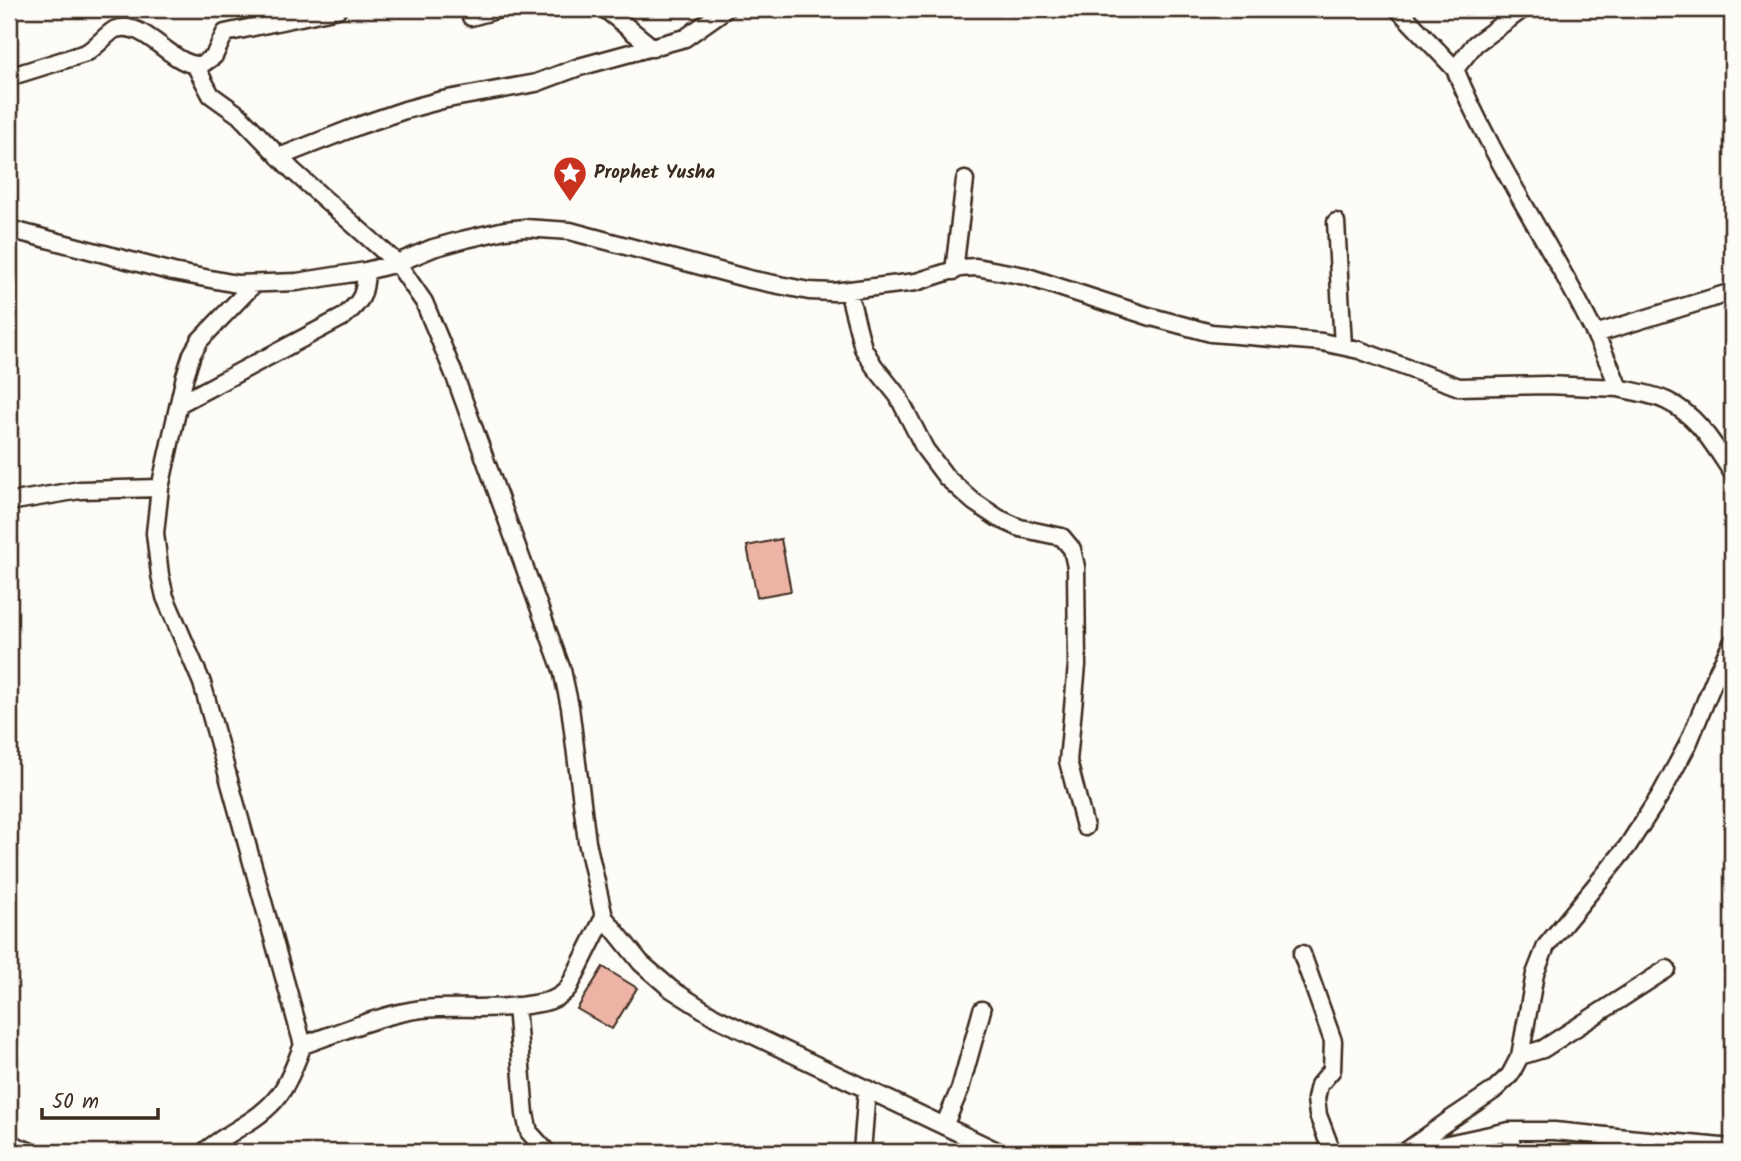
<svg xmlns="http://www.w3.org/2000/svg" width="1741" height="1161" font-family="Kalam,sans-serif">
  <rect width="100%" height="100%" fill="#fdfcf7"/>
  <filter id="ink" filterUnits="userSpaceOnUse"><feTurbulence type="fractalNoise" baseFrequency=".0143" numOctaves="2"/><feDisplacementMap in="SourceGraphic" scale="14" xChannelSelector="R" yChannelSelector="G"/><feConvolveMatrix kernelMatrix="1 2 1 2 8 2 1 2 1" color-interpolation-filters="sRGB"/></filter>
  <g filter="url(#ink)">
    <path fill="#edb4a6" stroke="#3b2a1e" stroke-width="2" d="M781 539 791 591 757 597 747 546Z
      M603 967 637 988 612 1029 577 1009Z"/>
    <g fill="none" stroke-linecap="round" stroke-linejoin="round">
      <g stroke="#3b2a1e" stroke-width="21">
        <path id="minor" d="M605 9 653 48
          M1398 9 1455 69
          M1523 9 1475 44 1455 69C1500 180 1575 276 1619 388 1634 392 1653 394 1667 401 1698 416 1713 444 1732 472
          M471 17 500 9
          M195 65 211 95 239 115 293 171 397 263 424 302 454 374 562 670 570 707 587 842 604 917 641 963 671 989 715 1017 999 1152
          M9 77 86 53C97 47 109 31 116 29 145 19 172 67 201 65L214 56 225 33 338 9
          M279 157 358 126 405 110 442 100 536 83 579 67 685 38 726 9
          M1336 222 1343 346
          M9 229 173 272 237 284 297 282 366 271 397 263 433 248 462 240 505 230 525 228 570 231 749 279 809 291 833 292 916 282 960 268 976 267 1025 276 1148 316 1211 333 1322 342 1359 350 1459 387 1546 385 1619 388
          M954 271 965 180
          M848 290 863 348 874 366 898 396 925 449 946 477 974 502 998 518 1020 528 1062 537 1072 549 1076 567 1077 665 1068 761 1085 827
          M1595 334 1732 292
          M179 404 343 317C362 301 365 295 366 271
          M160 488 185 376 192 354 200 340 253 285
          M9 502 80 490 160 488 155 533 160 575 165 597 202 683 303 1045C341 1032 382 1014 422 1009 455 1006 487 1010 520 1006 538 1003 557 1003 569 987L604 917
          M1302 954 1333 1041 1332 1070 1319 1085 1316 1099 1318 1115 1332 1152
          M516 1006 525 1114 529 1132 547 1152
          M1520 1056 1543 1049 1667 969
          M944 1126 960 1089 982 1010
          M1509 1131 1513 1152
          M9 1143 31 1152
          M204 1152C227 1132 261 1120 279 1095 290 1081 296 1061 303 1045
          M862 1152 867 1089
          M1405 1152 1448 1121 1493 1091 1510 1075 1520 1056 1535 974 1546 946 1627 847 1661 794 1688 744 1718 671 1732 643
          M1410 1152 1509 1131H1554L1732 1148"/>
      </g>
      <use href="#minor" stroke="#fdfcf7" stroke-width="16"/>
    </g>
  </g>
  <defs>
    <g id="sight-pin" transform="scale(1.75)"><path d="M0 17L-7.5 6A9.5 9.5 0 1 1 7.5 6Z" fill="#c8321e" stroke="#fdfcf7"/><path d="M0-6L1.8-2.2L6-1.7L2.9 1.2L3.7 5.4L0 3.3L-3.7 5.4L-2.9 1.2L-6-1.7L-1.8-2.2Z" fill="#fff"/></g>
  </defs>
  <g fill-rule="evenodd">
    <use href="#sight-pin" x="570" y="173"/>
  </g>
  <g text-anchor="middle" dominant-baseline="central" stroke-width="6" stroke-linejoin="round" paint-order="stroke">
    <g font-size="19" font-weight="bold" fill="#3b2a1e" stroke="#fdfcf7" text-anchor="start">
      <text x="594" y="173">Prophet Yusha</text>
    </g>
  </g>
  <rect width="1741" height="1161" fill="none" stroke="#fdfcf7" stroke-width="35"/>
  <rect x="18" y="18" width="1706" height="1126" fill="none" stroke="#3b2a1e" stroke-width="2.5" filter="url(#ink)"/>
  <path d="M42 1108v10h116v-10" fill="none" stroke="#3b2a1e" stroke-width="3.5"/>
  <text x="52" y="1108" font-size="21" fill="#3b2a1e" stroke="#fdfcf7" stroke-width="5" paint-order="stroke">50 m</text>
</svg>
